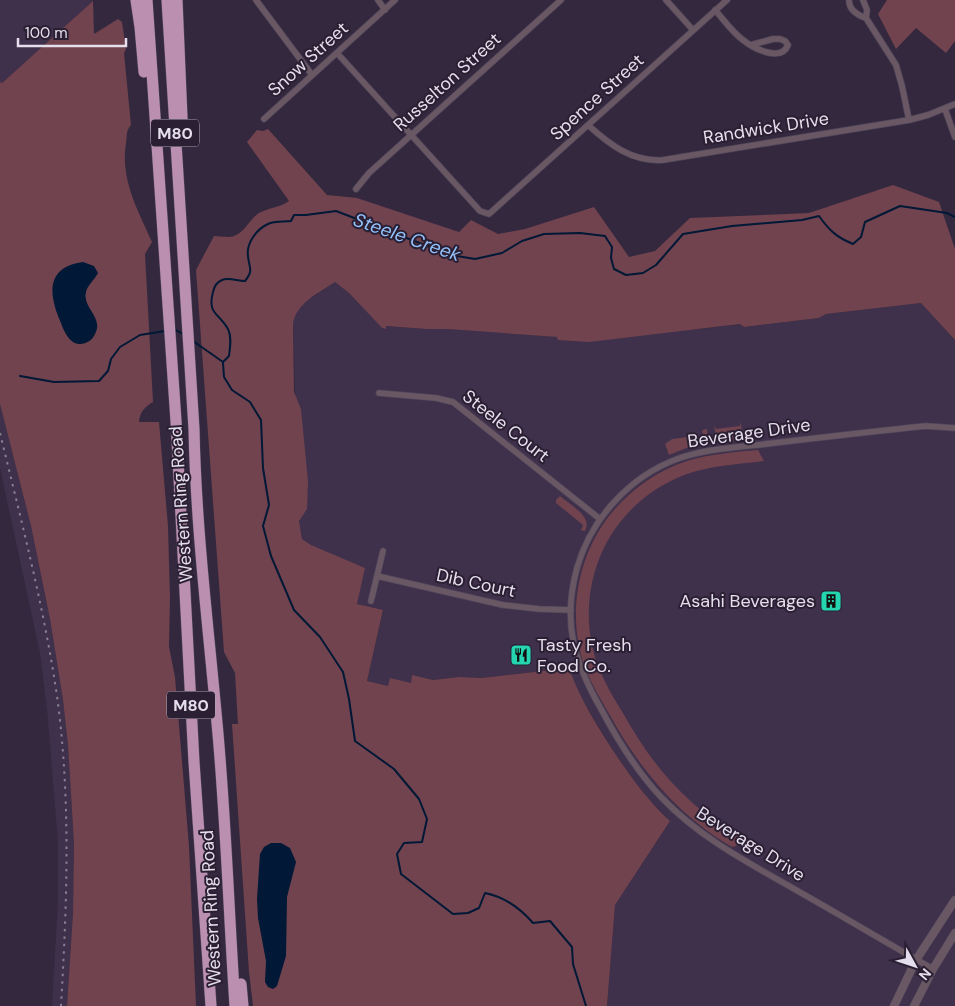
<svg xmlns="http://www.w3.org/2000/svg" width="955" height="1006" font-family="'DM Sans',sans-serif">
  <rect width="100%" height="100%" fill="#34283e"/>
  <path fill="#3f304b" d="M0 0H92L93 1 1 84 0 82Z
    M335 282 349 293 382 328 385 329 386 326 426 329H447L558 337 702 329 740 324 744 327 819 318 826 314 921 303 955 340V1006H607L615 905 670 821 644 794 624 768 577 691 569 668 481 678 459 677 433 680 413 676 411 683 388 686 367 681 383 611 357 604 311 545 302 539 299 521 293 324 294 313 308 300Z
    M0 404 31 526 50 619 63 700 68 745 74 842 73 913 67 1006H52L58 902V842L47 708 40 653 0 468Z"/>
  <path fill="#70434e" d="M887 0H955V41L946 53 916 28 896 49 878 14Z
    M93 1 94 34 118 19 122 22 126 49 124 53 131 125C126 130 127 136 126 143 120 179 138 210 152 242L145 254 153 402C145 407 140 411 139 422H159L168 526 170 598 169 647 175 677 189 846 196 1006H67L73 913 74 843 68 745 63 700 50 619 31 526 0 404V82L2 83Z
    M268 129 327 195 357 198 459 232 471 220 498 234 525 229 594 207 629 257 655 251 690 218 809 213 893 185 939 202 955 249V340L921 303 826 314 819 318 744 327 740 324 589 342 558 340 557 337 447 329H426L386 326V329L382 328 349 293 335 282C319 293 296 303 293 324L294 392 301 409 308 481 307 509 299 521 302 539 311 545 365 568 357 604 383 610 367 681 388 686 390 678 411 683 412 675 433 680 459 677 481 678 569 668C578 693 588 710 602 733 622 765 642 795 670 821L615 905 607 1006H253L249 972 232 724H238L235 673 224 652 196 270 214 236C220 236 229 238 234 236 246 232 249 218 261 212 269 208 281 207 289 201L247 142 257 130 263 131Z
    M741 421 742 440 717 442 714 425 716 429 740 426Z
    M707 429 708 440 707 444 689 447 669 455 665 444 672 439 703 435 702 430Z
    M758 450 764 461C732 465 698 466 669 482 645 494 625 513 611 535 588 572 582 621 597 663 603 680 613 697 623 713 653 767 687 806 741 838L736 846 732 847C679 816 642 772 612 719 602 701 591 684 584 665 568 617 576 562 606 520 626 493 655 471 687 461 710 454 735 452 758 450Z
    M560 496C570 505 593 516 585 531L581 530 583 525 556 503V500Z"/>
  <path fill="#011836" d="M83 262 94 266 98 273C95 279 87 286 86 292 82 308 104 317 95 334 92 342 81 347 73 342 67 338 63 329 61 323 48 294 46 267 83 262Z
    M271 843H281L290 848 296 862 287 897 286 956 277 986 273 989 268 987 265 982 266 961 258 918 257 899 260 854 264 847Z"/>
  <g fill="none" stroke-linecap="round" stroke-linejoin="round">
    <path stroke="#011836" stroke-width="2" d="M174 329 183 334
      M193 341 223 362 229 356C230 347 232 337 228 329 219 313 207 314 213 292 214 287 217 282 222 280 229 277 237 281 245 281 254 270 249 268 248 256 246 243 257 229 268 224 274 221 284 222 291 221L294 215H306L336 211 451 255 475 259 502 253 522 241 544 234 580 233 605 236 612 247 611 258 614 269 626 275 643 273 656 265 683 234 732 226 802 220 819 216C829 230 836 237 853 244L861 237 865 222 900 206 947 213 955 217
      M223 363 224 377 232 390 250 402 261 420 263 468 269 505 263 526 271 556 294 610 320 637 343 672 349 699 355 741 394 769 419 799 427 819 422 842 404 843 397 854 401 874 453 914 468 913 479 908 485 893C505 897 520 908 533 923L550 921 572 947 573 964 586 1006
      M20 376 54 382 99 381 108 371 111 359 120 347 140 335 165 331"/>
    <g stroke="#50455a" stroke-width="7">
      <path id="minor" d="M256 0 312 75
        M378 0 385 10
        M666 0 693 30
        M849 0C849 10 857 15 866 18L896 65 902 86 909 120
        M863 0 867 10 866 18
        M715 10C724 20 732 32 743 40 753 48 781 63 788 45L785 41 780 39H773L751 45
        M337 53 480 211 489 214 727 0
        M945 109 955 137
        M264 119 395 0
        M588 125C610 145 632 162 663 160L909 120 928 115 955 104
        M356 189 369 173 561 0
        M379 393 436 398 453 402 600 519
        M377 576 503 605 539 609 571 610
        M371 601 383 551
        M933 969C887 943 842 916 796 890 749 863 700 838 662 798 637 772 618 741 601 709 574 662 562 622 577 568 591 519 629 477 677 459 708 448 742 447 774 443 825 437 876 431 926 426L955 428"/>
    </g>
    <g stroke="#50455a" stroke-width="9">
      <path id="tertiary" d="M894 1006 916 960 955 900
        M914 1006 933 969 955 933"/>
    </g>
    <g stroke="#50455a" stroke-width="12">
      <path id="motorway" d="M136 0 140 27 144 72
        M147 0 176 421 194 762 211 1006
        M167 0 194 429C196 531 209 632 218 734 226 824 229 915 235 1006
        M177 0 183 141
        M241 984 243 1006"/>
    </g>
    <use href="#minor" stroke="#695864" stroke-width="5.5"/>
    <use href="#tertiary" stroke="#695864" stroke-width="8"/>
    <use href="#motorway" stroke="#ba8faf" stroke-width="11"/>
    <path stroke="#887f91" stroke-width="2" stroke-dasharray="2.5 5" stroke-linecap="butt" d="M0 433C21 520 44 607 57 696 71 799 67 902 61 1006"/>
  </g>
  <defs>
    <g id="building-square" transform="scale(1.125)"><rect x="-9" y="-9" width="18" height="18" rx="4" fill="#24d5af" stroke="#2a1f33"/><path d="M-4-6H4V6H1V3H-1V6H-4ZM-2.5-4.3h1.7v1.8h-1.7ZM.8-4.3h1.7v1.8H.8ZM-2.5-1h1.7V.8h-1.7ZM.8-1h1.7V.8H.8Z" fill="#111"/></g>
    <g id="restaurant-square" transform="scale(1.125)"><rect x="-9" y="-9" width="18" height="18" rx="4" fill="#24d5af" stroke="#2a1f33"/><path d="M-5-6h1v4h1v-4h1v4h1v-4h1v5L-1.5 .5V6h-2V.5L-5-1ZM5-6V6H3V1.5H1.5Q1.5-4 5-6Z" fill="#111"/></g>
  </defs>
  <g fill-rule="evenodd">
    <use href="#building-square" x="831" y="601"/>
    <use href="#restaurant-square" x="521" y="655"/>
  </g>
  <g text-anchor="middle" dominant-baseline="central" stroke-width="4" stroke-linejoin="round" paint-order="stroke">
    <g fill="#2a1f33" stroke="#ada5b4" stroke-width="1">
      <rect x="151" y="119.5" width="48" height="27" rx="4"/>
      <rect x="167" y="691.5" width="48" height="27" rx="4"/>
    </g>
    <g font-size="16" font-weight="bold" fill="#e5deec">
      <text x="175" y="133">M80</text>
      <text x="191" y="705">M80</text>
    </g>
    <g font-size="18" fill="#e5deec" stroke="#2a1f33">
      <text transform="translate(308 59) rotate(-42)">Snow Street</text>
      <text transform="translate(447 82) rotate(-42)">Russelton Street</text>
      <text transform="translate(597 97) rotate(-42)">Spence Street</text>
      <text transform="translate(766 128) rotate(-9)">Randwick Drive</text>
      <text transform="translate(506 426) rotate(38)">Steele Court</text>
      <text transform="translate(749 433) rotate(-8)">Beverage Drive</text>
      <text transform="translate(181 504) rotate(-94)">Western Ring Road</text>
      <text transform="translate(476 583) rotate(12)">Dib Court</text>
      <text transform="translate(751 844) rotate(32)">Beverage Drive</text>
      <text transform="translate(211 908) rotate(-93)">Western Ring Road</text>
    </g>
    <g font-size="18" fill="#e5deec" stroke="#2a1f33" text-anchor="end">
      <text x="815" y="601">Asahi Beverages</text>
      <text x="537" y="645" text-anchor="start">Tasty Fresh<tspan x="537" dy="21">Food Co.</tspan></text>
    </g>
    <g font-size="19" font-style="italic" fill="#94c2fc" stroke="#2a1f33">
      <text transform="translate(407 237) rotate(19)">Steele Creek</text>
    </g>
  </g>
  <g transform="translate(915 966) rotate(130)" stroke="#2a1f33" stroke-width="4" paint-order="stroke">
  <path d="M0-4L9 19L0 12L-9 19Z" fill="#e5deec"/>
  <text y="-8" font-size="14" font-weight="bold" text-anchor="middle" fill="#e5deec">N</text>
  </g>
  <path d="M18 38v8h108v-8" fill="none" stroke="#e5deec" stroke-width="2.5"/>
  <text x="25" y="38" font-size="15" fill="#e5deec" stroke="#2a1f33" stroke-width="4" paint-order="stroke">100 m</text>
</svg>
